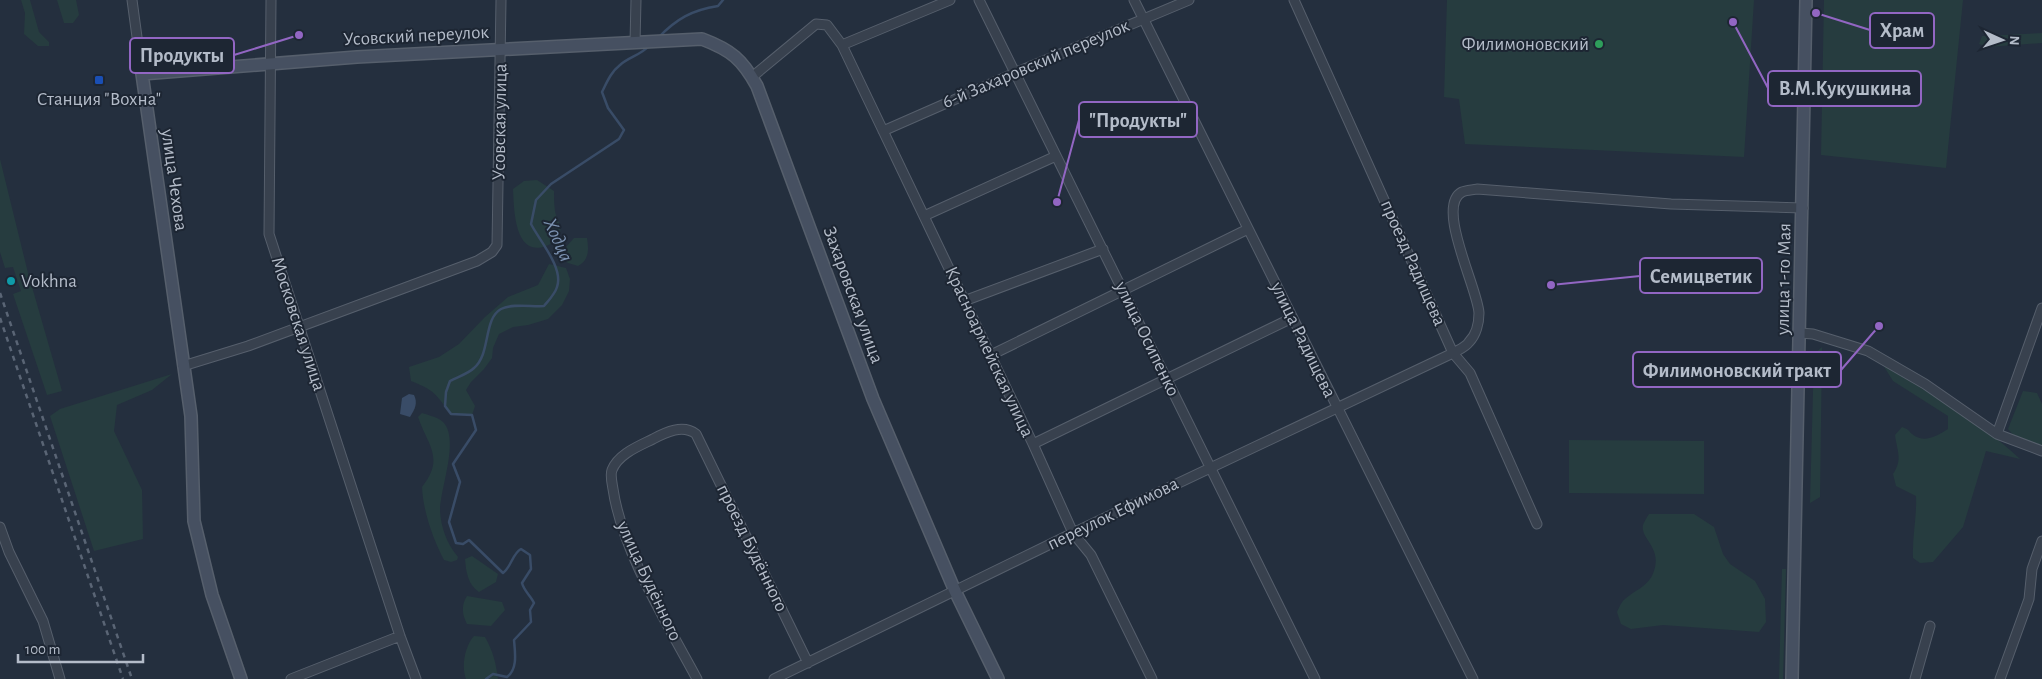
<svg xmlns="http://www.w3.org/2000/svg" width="2042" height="679" font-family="'Alegreya Sans',sans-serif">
  <rect width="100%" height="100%" fill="#242f3e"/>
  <path fill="#263c3f" d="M21 0H30L39 32 49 42V46H38L24 34 25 13Z
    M57 0H76L79 15 73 23H64Z
    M1447 0H1754L1744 157 1465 144 1459 99 1444 97Z
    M1824 0H1963L1946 168 1821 155Z
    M2042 33V43L1988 47 1979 44 1982 36Z
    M0 159 28 273 62 391 47 395 13 294 21 291 13 267 5 268 0 252Z
    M537 180 554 191C554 197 554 204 555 211 556 218 562 226 560 233 559 241 553 243 546 246 514 258 514 208 513 189L524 181Z
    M574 238H587C589 250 589 260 578 266L568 263 562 258 566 247Z
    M549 264 566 268 570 279 569 291 562 305 548 319 528 325 513 327 499 334 493 348 492 358 484 369 471 382 466 390 475 406 472 415 451 414C435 394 436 391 411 381L409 367 439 357 459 344 485 317 508 297 538 285Z
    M1822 347 1820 497 1810 503 1814 354Z
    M1883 365C1930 394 1980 421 2020 459L1986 451 1963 527 1933 562 1920 563 1913 558C1912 537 1917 517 1916 496L1896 486 1893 474C1903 459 1897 451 1895 435L1902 427C1908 429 1908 430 1912 434 1924 444 1937 436 1948 429V416L1893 381Z
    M172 374 152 390 117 405 114 431 142 490 143 539 94 551 50 416 60 409Z
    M2023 391 2037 393 2042 404V447L2016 438 2008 429Z
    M422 413C428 415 438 417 443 422 460 439 440 488 440 511 441 528 447 544 458 557L457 560 451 562 444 560C433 539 423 511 422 487 445 458 428 446 418 417Z
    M1569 440 1704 441V494L1569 493Z
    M1649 514H1694L1714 527 1723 554 1730 564 1755 581 1765 599 1766 622 1759 632 1663 625 1631 629 1621 624 1617 612C1619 608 1621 602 1625 599 1634 591 1646 587 1652 576 1665 548 1640 540 1643 525 1644 522 1647 517 1649 514Z
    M472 556 498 574 496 582 479 592C468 585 466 572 465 559Z
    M1782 569H1786L1783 679H1779Z
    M467 596 502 602 505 610 491 626 467 624C462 615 461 605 467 596Z
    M474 636 485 637C493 651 496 663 498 679H466C461 666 465 646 474 636Z"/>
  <path fill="#394c67" d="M409 394 414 395C418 403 415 409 410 417L400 414 402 398Z"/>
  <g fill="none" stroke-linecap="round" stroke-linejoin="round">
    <path stroke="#394c67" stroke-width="2.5" d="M658 38C676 19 692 10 718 6L723 0
      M486 679 493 674 507 677C518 669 515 652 514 640L531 622 530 610 534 603C531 596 524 591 522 583L531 569 530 555 521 549C512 554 512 566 503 573L469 540 463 544 456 543 449 522 460 482 453 464 476 430 472 415 451 414 445 406 446 392 450 381C457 377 468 374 474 368 491 354 483 319 501 309 513 303 532 307 544 306 549 300 555 294 557 287 564 268 539 240 531 224L536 200 551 184 619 139 624 130 608 108 602 92C607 82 611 72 620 65 629 57 641 55 650 45"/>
    <g stroke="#565f6c" stroke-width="11">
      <path id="street" d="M132 0 142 74
        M271 0 269 234 400 636 416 679
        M979 0 1315 679
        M1134 0 1473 679
        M1294 0 1453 353 1470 373 1537 524
        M635 43 636 0
        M842 45 950 0
        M752 77 816 24 827 25 842 45 1033 444 1073 533 1091 555 1152 679
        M883 131 1015 73 1189 0
        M924 216 1056 156
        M964 301 1103 249
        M1800 333 1813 334 1868 351 1925 384 1997 434 2042 451
        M991 355 1248 229
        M183 366 248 346 477 261 492 252 497 245 501 0
        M1997 434 2042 308
        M1033 444 1292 318
        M0 527 9 552 43 621 60 679
        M291 679 400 636
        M697 679C667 623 622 551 613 489 612 483 610 475 612 470 618 454 639 446 653 439 666 432 683 424 696 434L808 663
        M774 679 1073 533 1453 353C1458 350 1466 347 1469 342 1476 335 1479 323 1479 313 1478 289 1435 206 1462 192 1466 190 1473 190 1477 189L1671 204 1803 208
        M1915 679 1930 626
        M2000 679 2029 599 2032 569 2042 541"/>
    </g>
    <g stroke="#565f6c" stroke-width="14">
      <path id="secondary" d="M241 679 212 595 194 521 191 416 142 74 357 57 702 39C731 50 742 59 757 86L873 399 955 591 998 679
        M1792 679 1806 0"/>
    </g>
    <use href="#street" stroke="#38414e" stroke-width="9"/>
    <use href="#secondary" stroke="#465061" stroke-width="11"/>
    <path stroke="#5a6575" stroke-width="2.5" stroke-dasharray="5 5" stroke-linecap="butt" d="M0 293 132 679
      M0 318 123 679"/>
  </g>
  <circle fill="#2e9e5b" stroke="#1d2633" stroke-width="2" cx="1599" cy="44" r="5"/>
  <rect fill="#1a4fb4" stroke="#1d2633" stroke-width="2" x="94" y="75" width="10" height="10" rx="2.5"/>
  <circle fill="#0f9aa8" stroke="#1d2633" stroke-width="2" cx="11" cy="281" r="5"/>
  <g text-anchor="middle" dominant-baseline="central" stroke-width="4" stroke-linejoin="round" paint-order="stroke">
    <g font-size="19" fill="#b4bcc9" stroke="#1d2633">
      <text transform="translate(416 36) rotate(-3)">Усовский переулок</text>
      <text transform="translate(1036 64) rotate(-23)">6-й Захаровский переулок</text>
      <text transform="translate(500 122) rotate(-89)">Усовская улица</text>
      <text transform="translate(174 180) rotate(82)">улица Чехова</text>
      <text transform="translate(1413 263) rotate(66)">проезд Радищева</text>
      <text transform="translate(1784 279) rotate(-89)">улица 1-го Мая</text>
      <text transform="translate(853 295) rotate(70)">Захаровская улица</text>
      <text transform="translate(298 324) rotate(72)">Московская улица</text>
      <text transform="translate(1147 339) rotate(64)">улица Осипенко</text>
      <text transform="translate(1303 340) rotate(64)">улица Радищева</text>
      <text transform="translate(989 352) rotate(65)">Красноармейская улица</text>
      <text transform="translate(1113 514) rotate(-26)">переулок Ефимова</text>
      <text transform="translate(752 548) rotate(64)">проезд Будённого</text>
      <text transform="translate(649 581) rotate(65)">улица Будённого</text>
    </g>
    <g font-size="19" fill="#b4bcc9" stroke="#1d2633" text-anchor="end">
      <text x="1589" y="44">Филимоновский</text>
      <text x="99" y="99" text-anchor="middle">Станция "Вохна"</text>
      <text x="21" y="281" text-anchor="start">Vokhna</text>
    </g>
    <g font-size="20" font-style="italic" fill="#7c92b1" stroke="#1d2633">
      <text transform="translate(558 240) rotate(66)">Ходца</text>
    </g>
  </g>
  <path fill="none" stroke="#9266c3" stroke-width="2" d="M1816 13L1870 30M299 35L234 55M1733 22L1768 88M1057 202L1079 120M1551 285L1640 276M1879 326L1841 370"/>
  <g fill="#9266c3" stroke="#1d2633" stroke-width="2">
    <circle cx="1816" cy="13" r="5"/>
    <circle cx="299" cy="35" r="5"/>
    <circle cx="1733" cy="22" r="5"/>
    <circle cx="1057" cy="202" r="5"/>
    <circle cx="1551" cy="285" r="5"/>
    <circle cx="1879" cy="326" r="5"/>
  </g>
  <g fill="#1d2633" stroke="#9266c3" stroke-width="2">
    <rect x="1870" y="13" width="64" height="35" rx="5"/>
    <rect x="130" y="38" width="104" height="35" rx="5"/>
    <rect x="1768" y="71" width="153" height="35" rx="5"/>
    <rect x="1079" y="102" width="118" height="35" rx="5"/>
    <rect x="1640" y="258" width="122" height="35" rx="5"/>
    <rect x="1633" y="352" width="208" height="35" rx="5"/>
  </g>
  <g font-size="20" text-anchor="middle" font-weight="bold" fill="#b4bcc9">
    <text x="1902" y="37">Храм</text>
    <text x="182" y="62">Продукты</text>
    <text x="1845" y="95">В.М.Кукушкина</text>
    <text x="1138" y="127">"Продукты"</text>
    <text x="1701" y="283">Семицветик</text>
    <text x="1737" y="377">Филимоновский тракт</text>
  </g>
  <g transform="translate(2002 40) rotate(93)" stroke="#1d2633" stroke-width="4" paint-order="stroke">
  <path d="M0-4L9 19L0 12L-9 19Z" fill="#b4bcc9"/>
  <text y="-8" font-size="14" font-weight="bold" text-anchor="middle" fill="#b4bcc9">N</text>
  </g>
  <path d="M18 654v8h125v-8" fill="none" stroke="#b4bcc9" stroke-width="2.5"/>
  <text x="25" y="654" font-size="15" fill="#b4bcc9" stroke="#1d2633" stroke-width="4" paint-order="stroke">100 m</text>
</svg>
